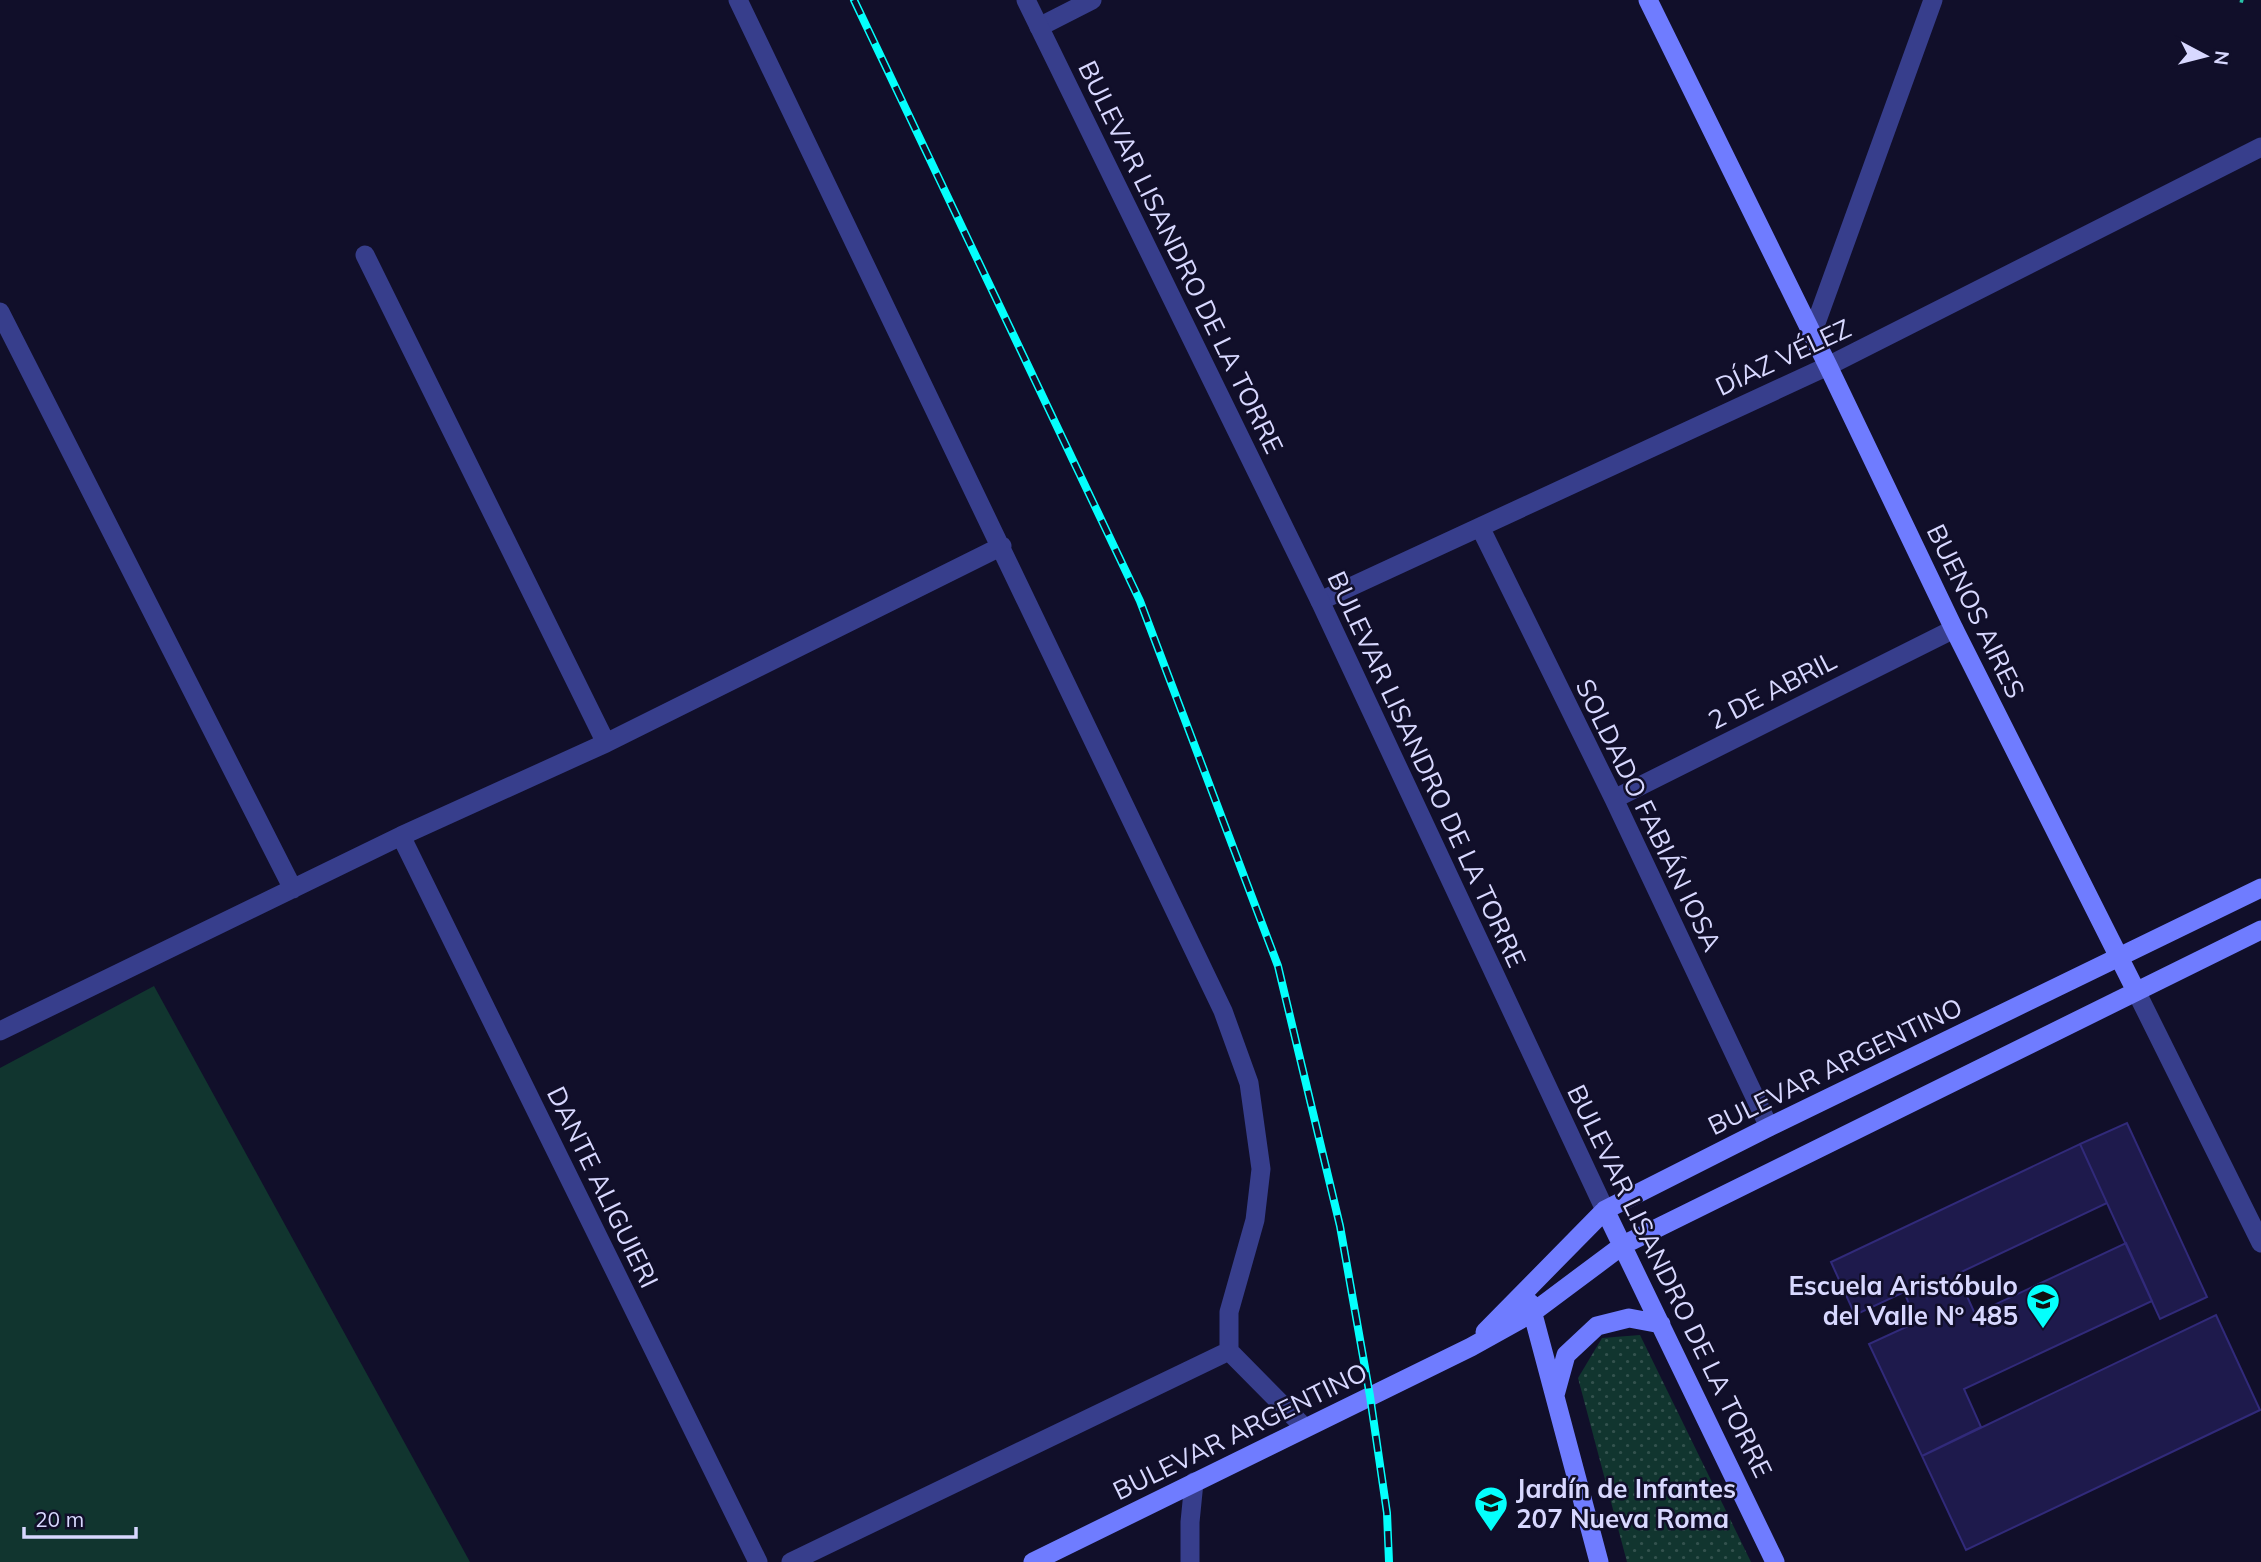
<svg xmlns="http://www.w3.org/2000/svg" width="2261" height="1562" font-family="Mulish,sans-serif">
  <defs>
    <pattern id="park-dots" width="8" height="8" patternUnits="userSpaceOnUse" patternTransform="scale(1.75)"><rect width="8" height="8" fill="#11352f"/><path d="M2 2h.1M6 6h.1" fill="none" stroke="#33524e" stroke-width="1.8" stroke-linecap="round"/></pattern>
  </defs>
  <rect width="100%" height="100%" fill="#110f2a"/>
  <path fill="#11352f" d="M154 986 470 1562H0V1068Z"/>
  <path fill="url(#park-dots)" d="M1640 1335 1751 1562H1627L1578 1378 1602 1338Z"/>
  <path fill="#1e1a4c" stroke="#312a7a" stroke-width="2" d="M2127 1123 2207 1297 2160 1319 2080 1144Z
    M2080 1144 2107 1203 1957 1274 1975 1314 2126 1243 2152 1301 1964 1389 1981 1427 1922 1456 1869 1344 1917 1322 1904 1292 1855 1315 1831 1262Z
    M2216 1315 2260 1410 1966 1550 1922 1456Z"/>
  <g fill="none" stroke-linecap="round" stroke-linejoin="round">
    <path stroke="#29c2a8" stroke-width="4.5" stroke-dasharray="3.5 5" stroke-linecap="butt" d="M2240 0 2244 1"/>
    <path stroke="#373e8c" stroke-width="19" d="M738 0 1223 1011 1249 1083 1261 1169 1255 1220 1229 1312V1351L1305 1428
      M1039 27 1092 0
      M365 255 606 743
      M0 312 293 889
      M1812 334 1933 0
      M1480 527 1614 799 1769 1127
      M1320 601 1828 366 2261 147
      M1614 799 1954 629
      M401 836 758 1562
      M0 1031 401 836 606 743 1002 546
      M791 1562 1229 1351
      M1190 1562V1522L1194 1482"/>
    <path stroke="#373e8c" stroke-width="19" d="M1026 0 1320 601 1605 1210
      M2136 991 2261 1243"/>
    <path stroke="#6f7cff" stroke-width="19" d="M1648 0 1828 366 1954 629 2136 991
      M1605 1210 1775 1562
      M1530 1303 1599 1562
      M1485 1332 1605 1210 1769 1127 2261 888
      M1555 1395 1566 1355 1597 1326 1629 1318 1661 1324
      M1033 1562 1471 1347 1532 1313 1623 1245 2261 930"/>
    <g stroke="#04fffc" stroke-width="8">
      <path id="rail" d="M854 0 1140 601 1278 966 1340 1226 1370 1396 1387 1513 1389 1562"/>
    </g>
    <use href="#rail" stroke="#110f2a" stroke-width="5" stroke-dasharray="16" stroke-linecap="butt"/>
  </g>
  <defs>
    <g id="school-pin" transform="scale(1.75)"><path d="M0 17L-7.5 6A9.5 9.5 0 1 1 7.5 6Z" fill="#04fffc" stroke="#110f2a"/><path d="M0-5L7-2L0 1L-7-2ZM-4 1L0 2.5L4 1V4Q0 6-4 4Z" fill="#111"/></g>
  </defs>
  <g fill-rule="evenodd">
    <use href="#school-pin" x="2043" y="1300"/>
    <use href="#school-pin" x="1491" y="1503"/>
  </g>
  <g text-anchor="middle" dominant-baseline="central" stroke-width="5" stroke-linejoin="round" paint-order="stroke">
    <g font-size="26" fill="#d8d8ff" stroke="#110f2a">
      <text transform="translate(1181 257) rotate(64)">BULEVAR LISANDRO DE LA TORRE</text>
      <text transform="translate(1783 357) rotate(-25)">DÍAZ VÉLEZ</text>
      <text transform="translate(1976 611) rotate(64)">BUENOS AIRES</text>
      <text transform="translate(1772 690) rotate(-27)">2 DE ABRIL</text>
      <text transform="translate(1427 769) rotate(65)">BULEVAR LISANDRO DE LA TORRE</text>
      <text transform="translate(1649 815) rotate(64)">SOLDADO FABIÁN IOSA</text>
      <text transform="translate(1835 1066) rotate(-26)">BULEVAR ARGENTINO</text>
      <text transform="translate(603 1187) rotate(64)">DANTE ALIGUIERI</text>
      <text transform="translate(1670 1281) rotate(64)">BULEVAR LISANDRO DE LA TORRE</text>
      <text transform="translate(1240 1431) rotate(-26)">BULEVAR ARGENTINO</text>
    </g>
    <g font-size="26" font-weight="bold" fill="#d8d8ff" stroke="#110f2a" text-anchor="end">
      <text x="2018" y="1285">Escuela Aristóbulo<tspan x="2018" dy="30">del Valle Nº 485</tspan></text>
      <text x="1516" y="1488" text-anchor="start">Jardín de Infantes<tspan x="1516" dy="30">207 Nueva Roma</tspan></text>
    </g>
  </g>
  <g transform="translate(2205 56) rotate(97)" stroke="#110f2a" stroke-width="5" paint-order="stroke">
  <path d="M0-5L12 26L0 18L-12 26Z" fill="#d8d8ff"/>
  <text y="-10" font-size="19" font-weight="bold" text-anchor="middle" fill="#d8d8ff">N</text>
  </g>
  <path d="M24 1527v10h112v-10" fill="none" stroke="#d8d8ff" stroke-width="3.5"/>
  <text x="35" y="1527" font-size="21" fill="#d8d8ff" stroke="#110f2a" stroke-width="5" paint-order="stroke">20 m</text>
</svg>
